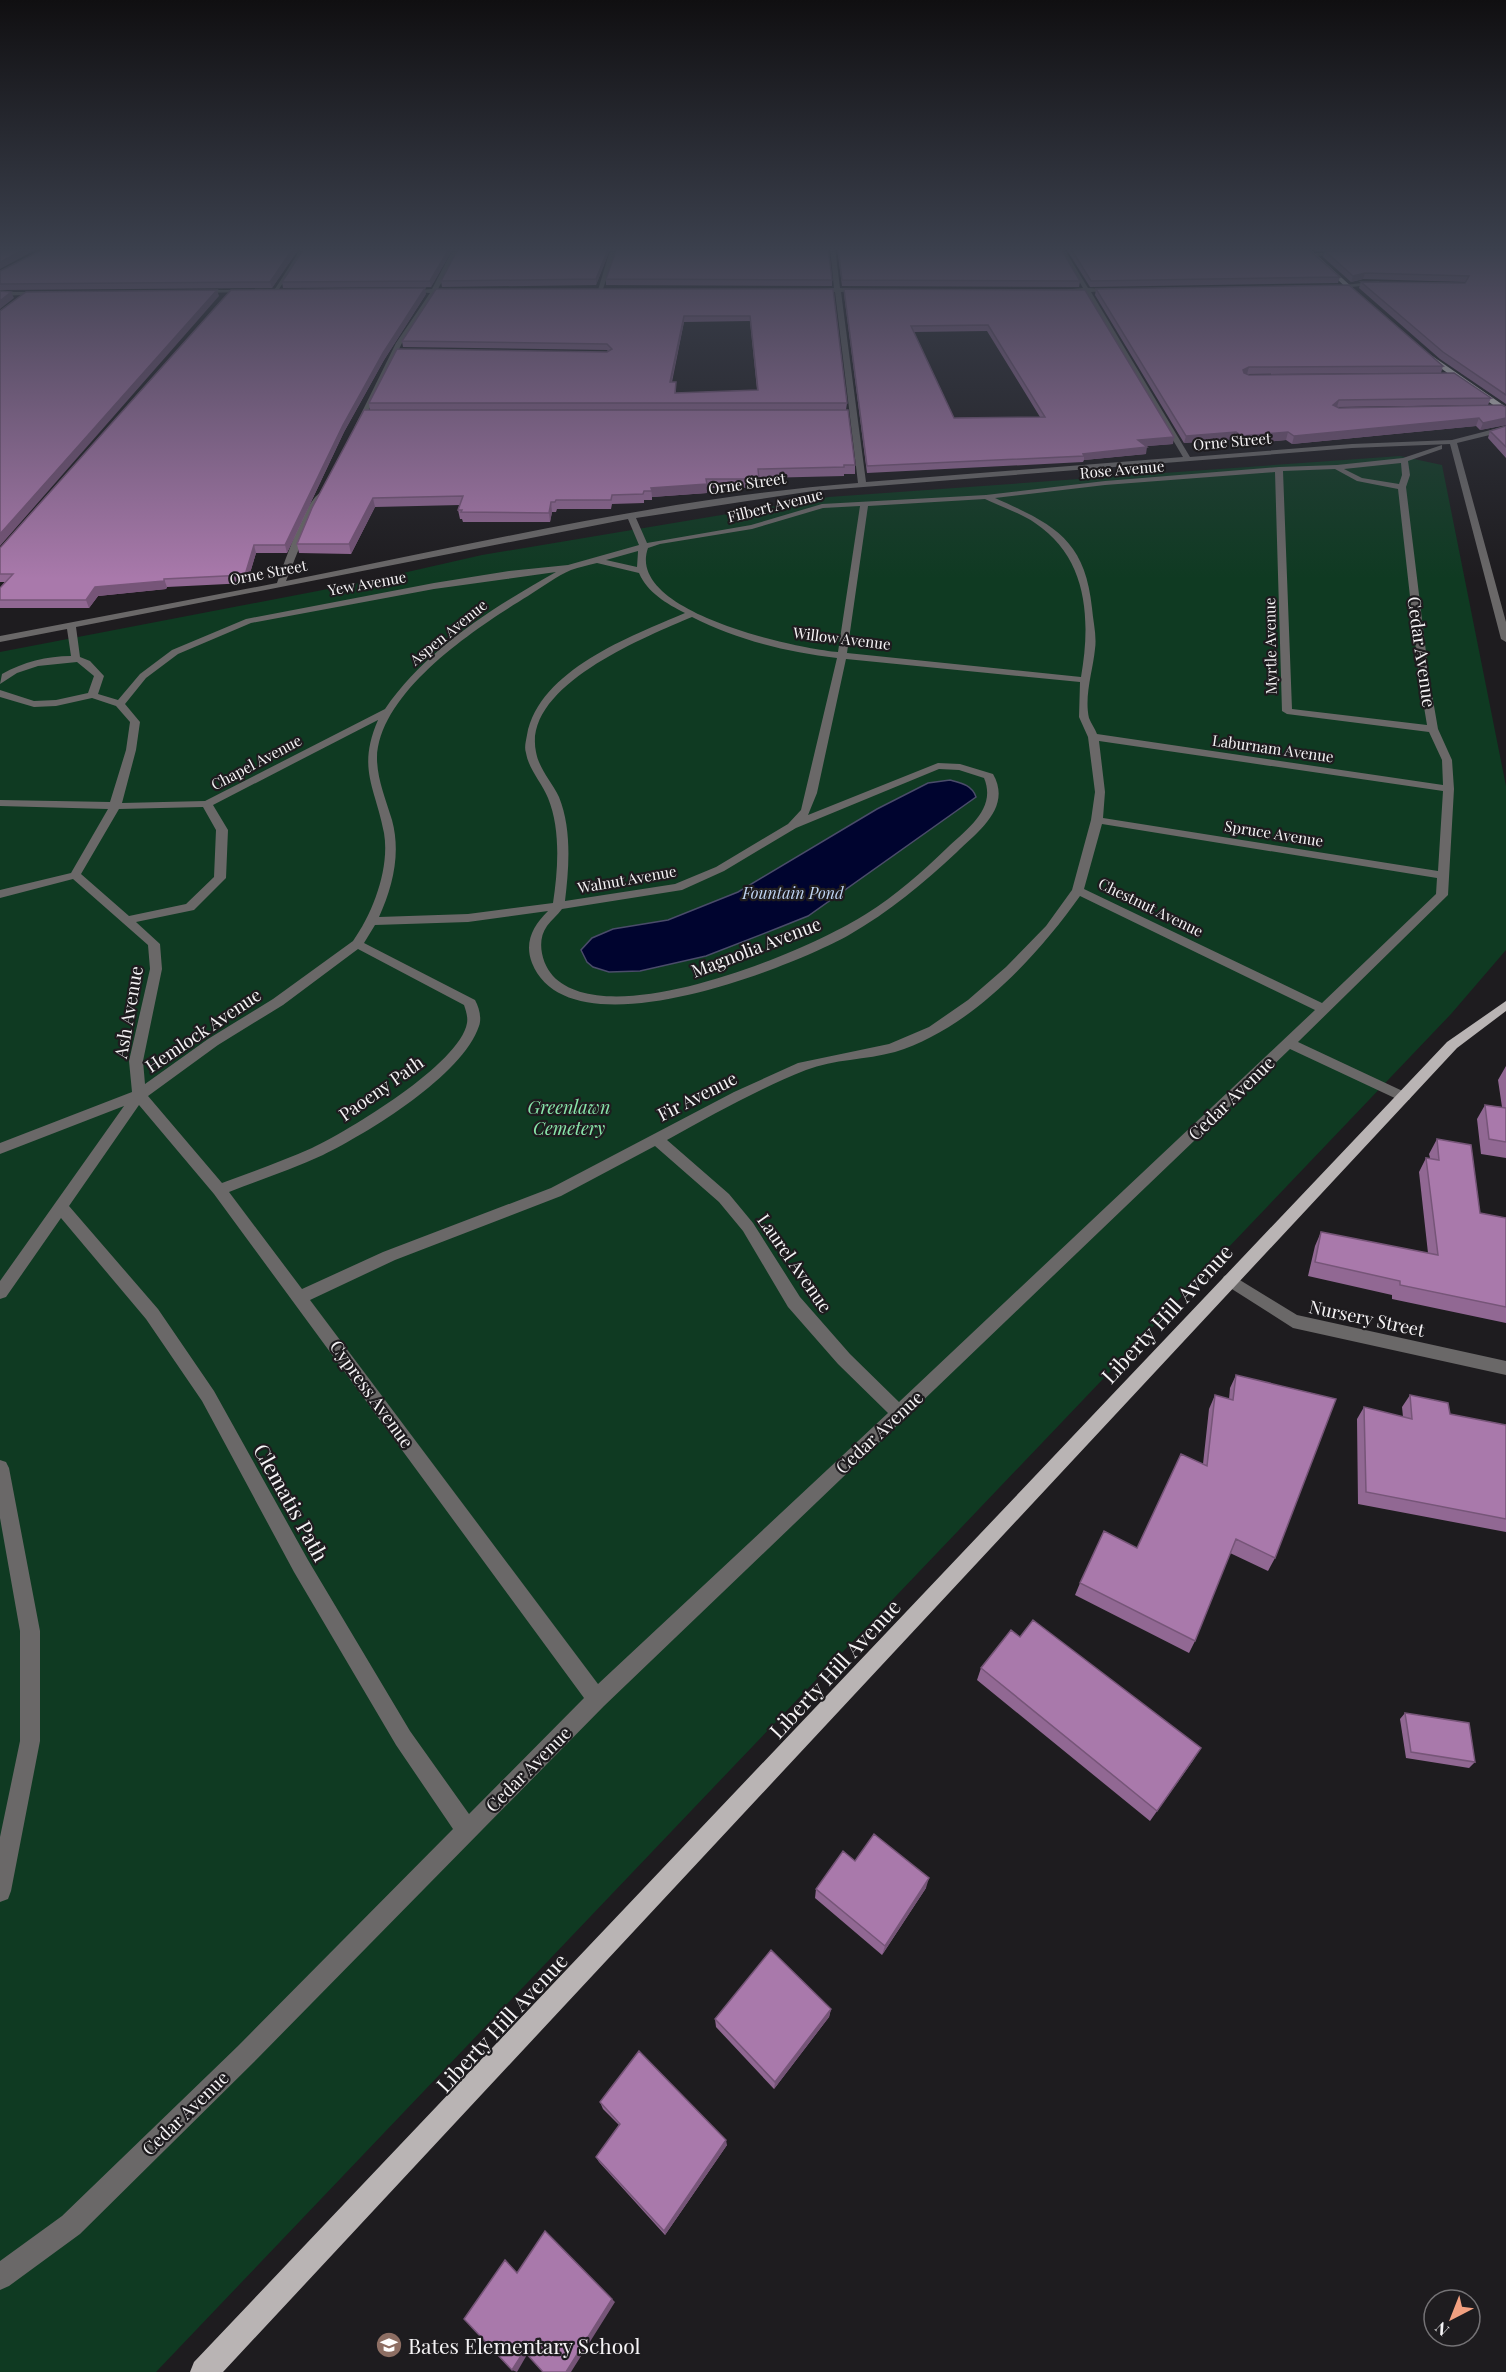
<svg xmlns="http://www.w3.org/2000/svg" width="1506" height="2372" font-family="'Playfair Display',serif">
  <rect width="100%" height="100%" fill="#1e1c1f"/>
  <path fill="#0f3a22" d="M1400 456 1442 465 1506 786V950L1451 1014 156 2372H0V652L359 583 482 555 829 497Z"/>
  <path fill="#00042f" stroke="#4a4c6a" stroke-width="1.5" d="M950 780C961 783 972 785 976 797L808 916 778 928 706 956 640 971 609 972 593 967 587 962 581 950 592 938 613 929 668 920 738 892 877 809 928 783Z"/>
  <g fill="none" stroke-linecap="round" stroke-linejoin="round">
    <path fill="#6a6868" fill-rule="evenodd" d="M302 247H307L277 292H273Z
      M454 247H460L438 289 458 291 436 293 402 343 361 426 354 428 396 343 430 293 401 291 432 289Z
      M611 247H617L603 289 598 290Z
      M830 247H835L840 288 866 290 841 292 866 482 1183 457 1085 292 1061 290 1083 288 1059 247H1063L1088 288 1118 290 1091 292 1190 457 1352 444 1452 440 1506 426V430L1502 432 1457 443 1506 622V642L1501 639 1450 444 1352 448 813 491 636 518 647 543 751 525 822 504 986 495 1105 481 1279 467 1337 465 1403 458 1442 445V449L1408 461 1410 475 1406 487 1429 677 1438 729 1452 760 1454 789 1448 895 1298 1042 1409 1094 1411 1097 1409 1100H1399L1290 1049 604 1706 254 2062 80 2234 9 2286 0 2290V2261L62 2216 238 2046 453 1829 396 1745 294 1572 202 1401 146 1319 61 1218 6 1297 0 1299V1281L124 1106 0 1154V1143L132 1092 129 1061 150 969 148 945 73 879 0 898V890L71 873 108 809 0 806V800L110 802 126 750 130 722 116 706 92 698 56 706 34 707 0 697V690L34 701 56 700 88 693 94 676 77 662 38 666 17 673 0 684 2 674C23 662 47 656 71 656L67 629 0 642V636L277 583C284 564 305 501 320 493L324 495 312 516 286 581C475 544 665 498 858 483L835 292 809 290 834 288ZM1401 463 1402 475 1399 484 1362 478 1344 469ZM1335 469 1357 481 1398 489 1419 677 1427 725 1292 709 1283 471ZM1275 472 1282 711 1287 714 1429 732 1442 760 1443 785 1097 734C1095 729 1091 723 1089 718 1084 696 1093 670 1095 649 1097 636 1093 621 1092 608 1085 539 1053 524 995 498L1105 485ZM985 499C1001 507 1021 513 1035 523 1088 558 1091 620 1081 677L847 653 868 506ZM860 506 838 652C794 648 625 612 648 548L660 544 752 529 823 508ZM628 519 639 545 568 565 509 571 434 583 246 619 172 650 140 674 118 700 98 694 104 676 90 661 80 657 76 627ZM638 552 637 567 606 560 638 551ZM597 563 639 573C647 592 667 604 685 613 631 636 539 670 527 735 526 741 524 747 526 753 529 770 542 783 548 798 561 830 558 870 553 903L468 914 379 917C393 886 401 853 392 820 386 800 377 779 377 758 379 691 477 627 528 596 542 587 557 576 571 570 579 567 589 565 597 563ZM556 572C494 607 426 649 385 709L205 801 122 803 136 750 140 722 125 704 146 678 178 654 251 623 434 589ZM692 617C737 640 787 652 837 658L801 810 788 824 716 867 675 884 565 901C569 868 572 829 559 797 552 782 539 769 536 752 522 686 645 637 692 617ZM846 659 1080 682 1079 717 1088 737 1095 792 1091 820 1072 890 1046 926 1006 967 968 1000 929 1027 889 1044 798 1063 734 1092 551 1188 383 1252 302 1289 229 1192C260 1180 292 1169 323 1155 368 1133 463 1075 479 1026 482 1018 479 1007 475 1000L364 943 375 925 468 922 548 911C533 926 524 942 532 963 569 1056 790 968 849 935 889 912 924 883 957 852 979 831 1012 807 993 774L960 764 938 763 808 815 817 793ZM378 720C357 769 375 786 384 833 390 868 373 913 353 941L273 999 208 1039 145 1084 143 1061 162 969 160 944 136 922 194 910 226 878 228 830 213 805ZM1099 741 1443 791 1438 871 1103 818 1105 792ZM939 769 959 770 984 778C997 809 967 829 947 848 922 872 895 896 866 914 808 951 609 1035 553 976 542 964 536 941 547 926 551 920 558 915 562 909L682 890 724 871 796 828ZM203 807 216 830 214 877 186 904 129 916 81 874 119 809ZM1102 824 1437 878 1436 894 1322 1003 1084 889ZM1080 896 1315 1010 899 1402 850 1354 800 1297 753 1223 729 1194 667 1140C712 1115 758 1089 806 1070 834 1059 866 1060 895 1052 970 1029 1036 958 1080 896ZM358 949 464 1005C466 1011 468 1017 467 1023 460 1064 348 1131 312 1148 282 1161 252 1172 222 1183L148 1096 218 1045 283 1005ZM139 1105 214 1194 584 1698 469 1814 410 1731 308 1560 214 1391 158 1309 69 1206ZM655 1146 719 1202 743 1231 788 1307 838 1364 888 1413 598 1684 310 1300 395 1260 561 1196Z
      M1316 253H1344L1347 255 1314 256Z
      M1379 281 1381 284 1331 289 1328 287Z
      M197 290H248L251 292 195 293Z
      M0 292H41L44 294 0 296Z
      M1230 1274 1297 1315 1506 1361V1375L1293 1328 1224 1284 1222 1280 1224 1276Z
      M0 1460 6 1462 9 1468 40 1631V1741L11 1891 8 1899 0 1902V1837L20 1741V1631L0 1518Z"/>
    <path fill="#b9b4b4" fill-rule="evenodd" d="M1506 1001V1011L1457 1048 223 2372H190L194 2362 1447 1042Z"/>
    <path fill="#d8d3d3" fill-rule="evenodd" d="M1302 247H1308L1365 299V301H1361Z
      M1425 351 1506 407V414L1422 355 1421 353Z"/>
  </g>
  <path fill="#916893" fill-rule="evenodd" d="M300 247 272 288 0 290V271Z
    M454 247 431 287 283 288 282 282Z
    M459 247H611L596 285 442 287 441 281Z
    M837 247H1060L1080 281 1079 287 842 286Z
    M1065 247H1306L1340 277 1338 283 1090 287Z
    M1311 247H1506V248L1316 251Z
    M1506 250V404L1440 359 1359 288 1361 282 1465 283V282L1363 279 1351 282 1323 257 1325 251Z
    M606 279 832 280V286L606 285Z
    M833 289 847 403 846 410H370L369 403 607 352 608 351 607 350 403 347 402 341ZM750 321 757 390 676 393V388L672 382 684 322Z
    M844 289 1085 290 1173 444 1146 446V454L1084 460 1083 462 867 473 844 294ZM987 331 1040 417 954 418 914 332Z
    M1096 289 1443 366 1441 373 1246 374 1249 375 1491 398 1488 405 1337 407 1339 408 1506 407V425L1480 430 1476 426 1292 444 1286 440 1241 444 1234 439 1184 443 1095 295Z
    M426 294 384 360 344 432 287 553H256L247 583 167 587 166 589 98 596 89 608H0V588L5 582H0V548Z
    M364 410 855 465V474H844V476L758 478 759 488H707V493L652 497V500H644V503L612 504 611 509H557L556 512H552L550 522H463L462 519H460L458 510 460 505 375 507 351 554 299 553 297 544Z
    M1506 426V458L1488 438 1490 431Z
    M1506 1066V1158L1481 1154 1477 1119 1485 1105 1502 1107 1498 1080Z
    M1437 1139 1480 1213 1506 1218V1323L1392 1299V1295L1308 1276 1315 1246 1321 1232 1428 1253 1419 1172 1426 1158H1430L1429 1154Z
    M1236 1375 1275 1558 1268 1571 1230 1553 1195 1641 1189 1653 1075 1595 1080 1583 1137 1548 1203 1464 1209 1409 1215 1395 1229 1399 1230 1388Z
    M1410 1395 1450 1414 1506 1425V1532L1358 1504 1357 1419 1364 1407 1403 1417 1402 1407Z
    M1020 1637 1194 1759 1150 1821 977 1680 981 1668Z
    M1405 1713 1475 1762 1469 1768 1406 1758 1400 1719Z
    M926 1888 882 1955 815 1898 816 1889Z
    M831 2009 829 2017 774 2089 716 2027 715 2019Z
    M600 2102 727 2145 665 2235 599 2162 596 2157 619 2125 603 2109Z"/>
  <path fill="#765578" d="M29 247H45L37 249 0 269V262Z
    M294 247H300L272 288 270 282Z
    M450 247H454L431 287 430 281Z
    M609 247H611L596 285V279Z
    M1365 273 1363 279 1351 282 1353 276Z
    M425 288 426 294 384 360 344 432 287 553 285 545 343 425 383 353Z
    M217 290 219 296 0 546V534Z
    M11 292 14 298 0 309V301Z
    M684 316V322L670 388V382Z
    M1249 367 1247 374 1242 377 1243 370Z
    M1339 400 1337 407 1333 405Z
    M1479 418 1476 426 1292 444 1294 436Z
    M1506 418V425L1480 430 1483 423Z
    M1236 432 1234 439 1184 443 1186 436Z
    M1288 432 1286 440 1241 444 1242 436Z
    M1174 437 1173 444 1137 447 1138 440Z
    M1147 447 1146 454 1084 460V456L1083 454Z
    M707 484V493L652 497 651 488Z
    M373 498 375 507 351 554 349 544Z
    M551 502 552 512 550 522 549 513Z
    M254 545 256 553 247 583 245 575Z
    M164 579 167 587 166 589 98 596 89 608 86 600 95 587Z
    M1201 1748 1194 1759 1150 1821 1157 1811Z
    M929 1878 926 1888 882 1955 885 1946Z
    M831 2009 829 2017 774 2089 775 2082Z
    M726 2140 727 2145 665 2235 664 2231Z
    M612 2299 615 2302 571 2372H566Z
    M524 2351 528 2353 517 2372 512 2370Z"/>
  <path fill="#a979ab" stroke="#765578" stroke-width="1.5" fill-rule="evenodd" d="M0 247H29L0 262Z
    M48 247H294L270 282 0 284V271Z
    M305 247H450L430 281 282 282Z
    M459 247H609L596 279 441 281Z
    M617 247H828L832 280 606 279Z
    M838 247H1060L1080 281 842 280Z
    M1070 247H1306L1340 277 1091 281Z
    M1506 250V395L1443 352 1361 282 1465 283 1469 276 1365 273 1353 276 1325 251Z
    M1349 285 1443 366 1249 367 1243 370 1244 373 1249 375 1454 373 1491 398 1339 400 1333 405 1339 408 1502 405 1506 407V418L1483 423 1479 418 1294 436 1288 432 1242 436 1236 432 1186 436 1096 289Z
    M425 288 383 353 343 425 285 545H254L245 575 164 579V581L95 587 86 600H0V588L13 574H0V548L231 290Z
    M436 289H833L847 403H369L397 349 607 352 612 349 607 344 402 341ZM684 316H750L758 390 675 393 676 382H670Z
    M844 289 1085 290 1174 437 1138 440 1147 447 1083 454 1084 456 867 466ZM988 325 1045 417 954 418 911 326Z
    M217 290 0 534V311L26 292Z
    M0 291 11 292 0 301Z
    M364 410H848L855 465H844V467L758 469 759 479H706L707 484 651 488 652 491H644L643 494 612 495 611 500H556L555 502H551L549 513 461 512 462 510H458L463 496 373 498 349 544H297L312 508Z
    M1506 426V447L1490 431Z
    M1485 1105 1506 1108V1142L1489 1139Z
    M1437 1139 1471 1145 1480 1213 1506 1218V1307L1400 1285V1281L1315 1262 1321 1232 1438 1255 1426 1158 1439 1160Z
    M1236 1375 1336 1399 1275 1558 1236 1539 1195 1641 1080 1583 1104 1531 1137 1548 1181 1454 1207 1466 1215 1395 1233 1400Z
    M1410 1395 1448 1403 1450 1414 1506 1425V1519L1366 1492 1364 1407 1412 1419Z
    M1033 1620 1201 1748 1157 1811 981 1668 1011 1630 1020 1637Z
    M1405 1713 1469 1723 1475 1762 1411 1752Z
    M874 1834 929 1878 885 1946 816 1889 843 1851 855 1861Z
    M771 1950 831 2009 775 2082 715 2019Z
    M639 2051 726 2140 664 2231 596 2157 620 2124 600 2102Z
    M545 2231 612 2299 566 2372H543L524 2351 512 2370 464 2319 505 2260 517 2273Z"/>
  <linearGradient id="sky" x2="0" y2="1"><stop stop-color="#100f11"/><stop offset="0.43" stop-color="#3b404d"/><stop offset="1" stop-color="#3b404d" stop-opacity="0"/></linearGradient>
  <rect width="1506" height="579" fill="url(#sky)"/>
  <defs>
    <g id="school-disc" transform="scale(1.35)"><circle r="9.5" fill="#8d6e63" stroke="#1e1c1f"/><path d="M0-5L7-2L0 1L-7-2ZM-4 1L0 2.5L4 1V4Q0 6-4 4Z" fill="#fff"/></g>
  </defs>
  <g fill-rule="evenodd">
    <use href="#school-disc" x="389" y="2345"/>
  </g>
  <g text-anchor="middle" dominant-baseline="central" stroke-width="4.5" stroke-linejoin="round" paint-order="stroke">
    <g font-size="15" fill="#f5f3f5" stroke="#1e1c1f">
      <text transform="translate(1232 441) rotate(-5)">Orne Street</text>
      <text transform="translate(1122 469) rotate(-5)">Rose Avenue</text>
      <text transform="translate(747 483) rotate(-8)">Orne Street</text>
      <text transform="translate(775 505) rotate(-14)">Filbert Avenue</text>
      <text transform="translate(268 572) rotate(-11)">Orne Street</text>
      <text transform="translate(367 583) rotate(-10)">Yew Avenue</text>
      <text transform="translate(448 632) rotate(-39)">Aspen Avenue</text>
      <text transform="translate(842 638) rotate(7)">Willow Avenue</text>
      <text transform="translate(1270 646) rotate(-91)">Myrtle Avenue</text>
      <text transform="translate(1273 748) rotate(8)">Laburnam Avenue</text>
      <text transform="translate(256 762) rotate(-28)">Chapel Avenue</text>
      <text transform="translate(1274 833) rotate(9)">Spruce Avenue</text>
      <text transform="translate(627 879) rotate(-10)">Walnut Avenue</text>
      <text transform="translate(1151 907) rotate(26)">Chestnut Avenue</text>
    </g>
    <g font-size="16" font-style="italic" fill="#bfd4f2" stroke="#1e1c1f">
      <text x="793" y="892">Fountain Pond</text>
    </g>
    <g font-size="18" fill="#f5f3f5" stroke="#1e1c1f">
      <text transform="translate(1422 652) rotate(82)">Cedar Avenue</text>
      <text transform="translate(756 947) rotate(-21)">Magnolia Avenue</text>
      <text transform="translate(128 1012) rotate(-80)">Ash Avenue</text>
      <text transform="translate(203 1030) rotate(-34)">Hemlock Avenue</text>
      <text transform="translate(381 1088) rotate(-35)">Paoeny Path</text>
      <text transform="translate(697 1096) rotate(-27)">Fir Avenue</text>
      <text transform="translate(1231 1098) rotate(-44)">Cedar Avenue</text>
      <text transform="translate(795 1263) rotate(55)">Laurel Avenue</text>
      <text transform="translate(1367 1318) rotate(12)">Nursery Street</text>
      <text transform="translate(372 1394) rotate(54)">Cypress Avenue</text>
      <text transform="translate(879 1432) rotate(-43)">Cedar Avenue</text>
      <text transform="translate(528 1769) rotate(-45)">Cedar Avenue</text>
      <text transform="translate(185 2113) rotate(-44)">Cedar Avenue</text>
    </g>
    <g font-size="18" font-style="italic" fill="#89e5aa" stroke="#1e1c1f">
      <text x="569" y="1107">Greenlawn<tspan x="569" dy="21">Cemetery</tspan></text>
    </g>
    <g font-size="21" fill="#f5f3f5" stroke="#1e1c1f">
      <text transform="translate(1166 1313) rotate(-47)">Liberty Hill Avenue</text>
      <text transform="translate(292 1502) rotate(61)">Clematis Path</text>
      <text transform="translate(834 1668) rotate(-47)">Liberty Hill Avenue</text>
      <text transform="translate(501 2022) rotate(-47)">Liberty Hill Avenue</text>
    </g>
    <g font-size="21" fill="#f5f3f5" stroke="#1e1c1f" text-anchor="start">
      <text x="408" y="2345">Bates Elementary School</text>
    </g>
  </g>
  <g transform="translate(1452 2318) rotate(222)"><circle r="28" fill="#1e1c1f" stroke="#747275" stroke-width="1.5"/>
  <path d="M0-4.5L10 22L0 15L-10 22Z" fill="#f2a080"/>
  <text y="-9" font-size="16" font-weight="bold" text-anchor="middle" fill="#f5f3f5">N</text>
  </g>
</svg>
